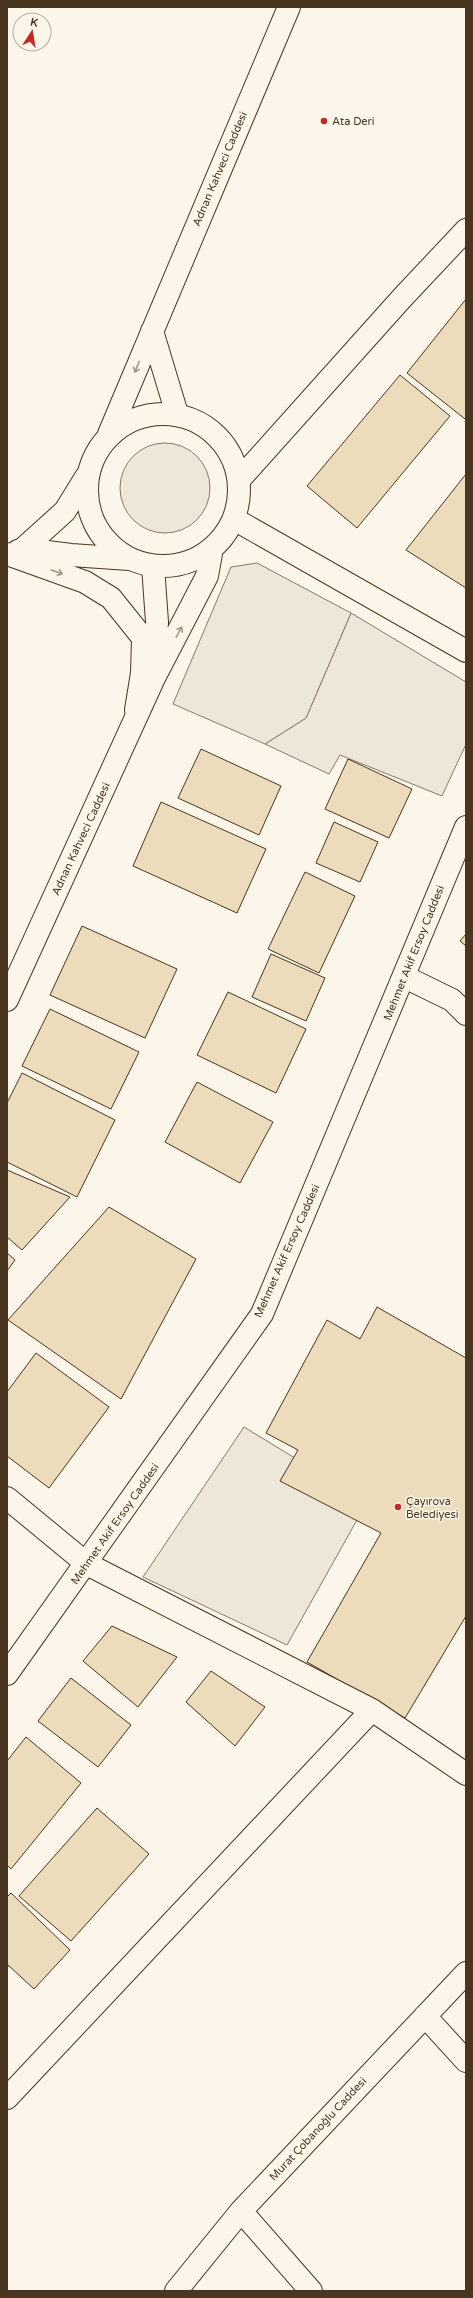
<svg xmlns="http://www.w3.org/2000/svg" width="473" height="2298" font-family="'Varela Round',sans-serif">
  <rect width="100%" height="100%" fill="#fbf6e9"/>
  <path fill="#ede6d9" stroke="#887966" d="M120 488a45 45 0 1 1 90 0a45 45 0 1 1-90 0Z
    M351 613 466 682V744L442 796 340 755 329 774 265 744 306 718Z
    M244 1427 367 1502 287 1645 143 1577Z"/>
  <path fill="#ede7d9" stroke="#887966" d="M257 563 351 613 306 718 265 744 173 704 231 567Z"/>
  <path fill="#ecdcbc" stroke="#4a3520" d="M466 299V418L465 419 407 373Z
    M400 375 450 416 357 528 307 486Z
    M466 474V588L406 550Z
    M201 749 281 786 259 835 178 798Z
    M348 759 412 789 389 838 325 809Z
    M161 802 266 849 237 913 133 866Z
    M334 822 378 842 360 882 316 863Z
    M305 872 355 896 319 973 268 949Z
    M82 926 177 969 145 1038 50 995Z
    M466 934V946L460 941Z
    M271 954 325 978 306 1021 252 997Z
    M228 992 306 1029 276 1093 197 1055Z
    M50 1009 139 1052 111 1109 22 1066Z
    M22 1073 115 1120 77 1197 7 1162V1103Z
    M197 1082 273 1122 240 1183 165 1142Z
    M7 1170 70 1197 22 1250 7 1237Z
    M109 1207 196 1259 121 1399 8 1320Z
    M7 1253 15 1260 7 1271Z
    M377 1307 466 1358V1616L405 1718 307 1662 381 1533 280 1481 298 1450 266 1433 327 1320 360 1339Z
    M36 1353 109 1407 49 1488 7 1456V1392Z
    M112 1626 177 1657 138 1707 83 1661Z
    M211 1671 265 1707 235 1746 186 1702Z
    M71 1678 131 1725 98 1767 38 1721Z
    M26 1737 81 1783 11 1869 7 1865V1761Z
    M97 1808 149 1854 71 1941 19 1896Z
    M11 1893 70 1950 34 1989 7 1964V1897Z"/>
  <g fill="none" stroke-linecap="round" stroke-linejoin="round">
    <g stroke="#4a3520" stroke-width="24">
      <path id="minor" d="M239 480 402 298 466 230
        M234 519 466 651
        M23 549 65 511 86 477
        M18 551 23 549 71 555 129 559
        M7 554 85 582 111 598 143 638 142 673 136 710
        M405 977 452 1000 466 1014
        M7 1498 87 1564 372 1710 466 1774
        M7 1674 262 1314 466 827
        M425 2016 466 2061
        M7 2098 372 1710
        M241 2211 311 2291
        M176 2291 241 2211 466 1973"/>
    </g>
    <g stroke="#4a3520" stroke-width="24">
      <path id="major" d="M152 331 177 414
        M87 490a76 76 0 1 1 152 0a76 76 0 1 1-152 0Z
        M109 434 289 7
        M153 566 157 622 154 671
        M7 1000 154 678 207 576 212 548"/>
    </g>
    <use href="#minor" stroke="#fbf6e9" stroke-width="22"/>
    <use href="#major" stroke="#fbf6e9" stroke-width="22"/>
  </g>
  <defs><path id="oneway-shaft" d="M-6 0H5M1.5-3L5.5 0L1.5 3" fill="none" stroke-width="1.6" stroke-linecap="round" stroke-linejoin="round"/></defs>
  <g stroke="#a29684">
    <use href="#oneway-shaft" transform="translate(137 367) rotate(112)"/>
    <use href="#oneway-shaft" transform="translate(57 572) rotate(20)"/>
    <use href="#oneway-shaft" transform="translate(179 632) rotate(-62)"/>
  </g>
  <g fill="#c62828" stroke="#fbf6e9" stroke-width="1.5">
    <circle cx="324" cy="121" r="4"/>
    <circle cx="398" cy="1507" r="4"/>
  </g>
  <g text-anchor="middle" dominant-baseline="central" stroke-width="3" stroke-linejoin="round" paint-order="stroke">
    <g font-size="11" fill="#4a3520" stroke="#fbf6e9" text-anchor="start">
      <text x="332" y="121">Ata Deri</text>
      <text x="406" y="1501">Çayırova<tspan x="406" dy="13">Belediyesi</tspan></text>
    </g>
    <g font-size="11" fill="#4a3520" stroke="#fbf6e9">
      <text transform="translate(220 169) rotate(-67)">Adnan Kahveci Caddesi</text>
      <text transform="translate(81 839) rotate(-65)">Adnan Kahveci Caddesi</text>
      <text transform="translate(414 953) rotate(-68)">Mehmet Akif Ersoy Caddesi</text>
      <text transform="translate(287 1251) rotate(-66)">Mehmet Akif Ersoy Caddesi</text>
      <text transform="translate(115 1524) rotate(-55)">Mehmet Akif Ersoy Caddesi</text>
      <text transform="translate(318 2129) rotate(-47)">Murat Çobanoğlu Caddesi</text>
    </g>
  </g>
  <rect width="473" height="2298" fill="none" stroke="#4a3520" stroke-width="16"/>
  <g transform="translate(32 32) rotate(12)"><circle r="19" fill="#fbf6e9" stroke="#b4a999"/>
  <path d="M0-3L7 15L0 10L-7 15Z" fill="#c62828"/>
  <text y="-6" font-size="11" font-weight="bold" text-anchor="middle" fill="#4a3520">K</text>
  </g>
</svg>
